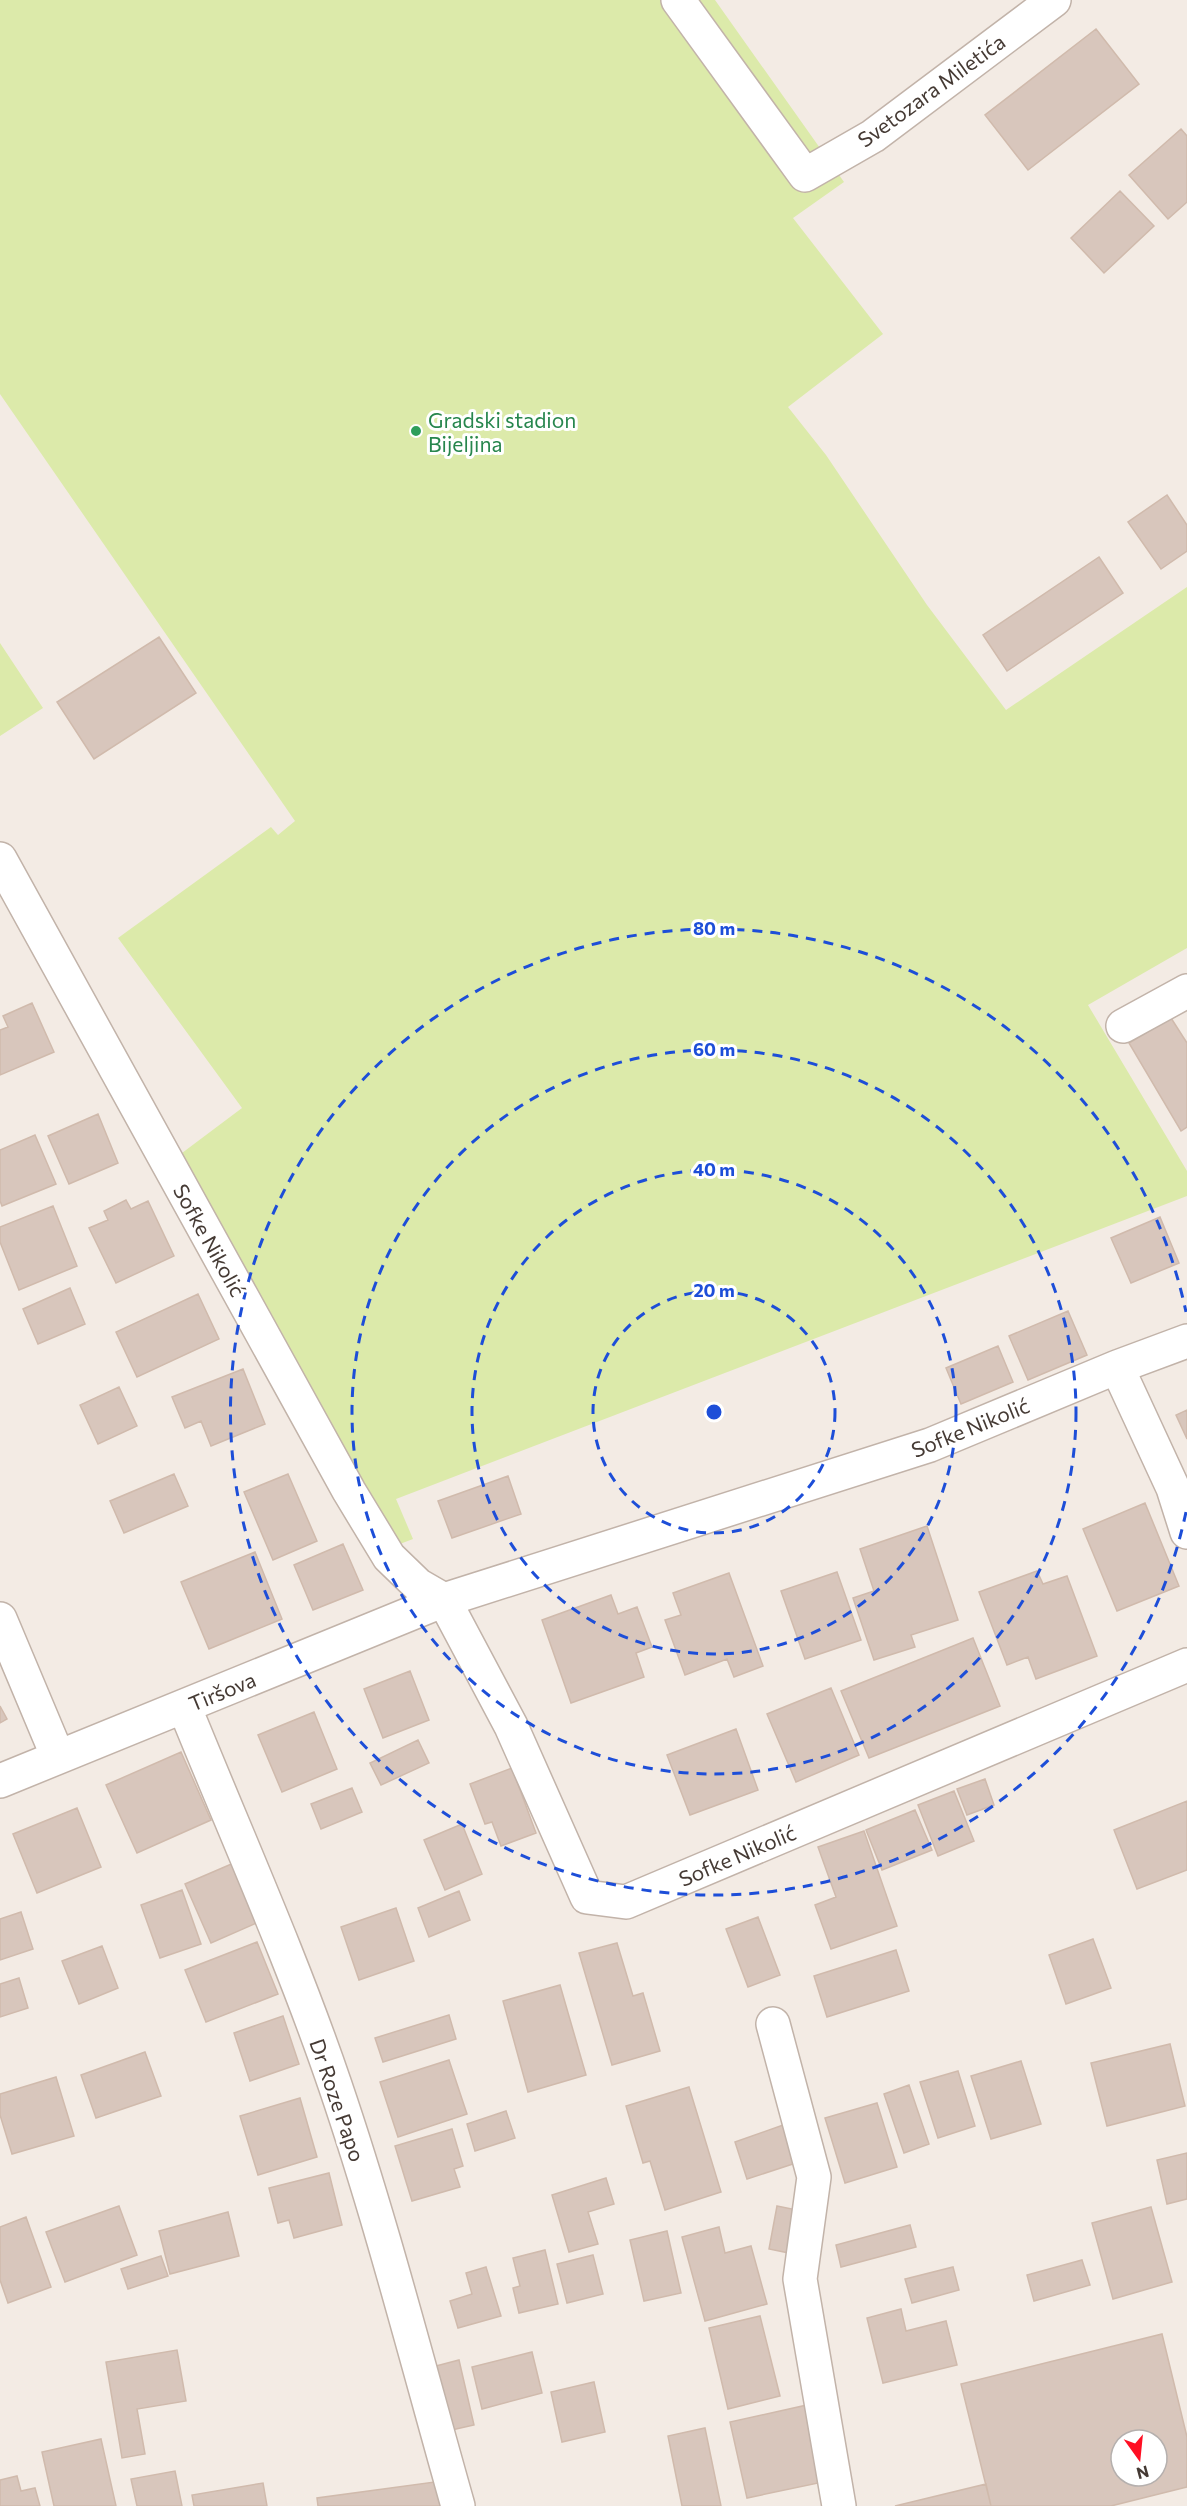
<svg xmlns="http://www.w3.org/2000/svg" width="1187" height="2506" font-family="Commissioner,sans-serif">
  <rect width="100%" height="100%" fill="#f3ebe4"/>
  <path fill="#dceaaa" d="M0 0H715L844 182 793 218 883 334 788 407 826 455 927 605 1006 710 1187 587V948L1088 1005 1187 1171V1196L396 1499 413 1539 392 1547 174 1159 242 1108 118 938 271 827 278 835 295 821 0 394Z
    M0 643 43 708 0 736Z"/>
  <path fill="#d8c6bc" stroke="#d0baac" stroke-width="1.5" fill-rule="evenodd" d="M1096 29 1139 84 1028 170 985 115Z
    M1181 129 1187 136V202L1168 219 1129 175Z
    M1120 191 1154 226 1104 273 1071 238Z
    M1167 495 1187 525V551L1161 569 1128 522Z
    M1099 557 1123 593 1007 671 983 635Z
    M159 637 196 693 94 759 57 702Z
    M32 1003 54 1052 0 1075V1030L8 1027 3 1016Z
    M1171 1018 1187 1043V1127L1181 1131 1129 1043Z
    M98 1114 118 1163 69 1184 48 1136Z
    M35 1135 56 1184 2 1206 0 1201V1150Z
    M126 1200 131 1209 148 1201 174 1256 116 1283 89 1228 108 1220 104 1211Z
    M53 1206 77 1266 19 1290 0 1242V1227Z
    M1160 1217 1179 1263 1131 1283 1111 1238Z
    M70 1288 85 1324 38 1344 23 1309Z
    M198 1294 219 1339 137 1377 116 1332Z
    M1068 1311 1087 1355 1028 1380 1009 1336Z
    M998 1346 1013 1382 961 1404 946 1368Z
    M243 1369 265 1424 211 1446 201 1421 185 1428 172 1397Z
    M119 1387 137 1426 98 1444 80 1405Z
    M1187 1410V1439L1176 1415Z
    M174 1474 188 1506 124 1533 110 1501Z
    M288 1474 317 1541 273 1560 244 1492Z
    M508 1476 521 1514 452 1538 438 1501Z
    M1145 1503 1179 1586 1117 1611 1083 1529Z
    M927 1526 958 1620 911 1635 915 1647 874 1660 853 1598 874 1591 860 1549Z
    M343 1544 363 1590 313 1610 294 1565Z
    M255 1552 282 1619 209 1649 181 1582Z
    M1037 1571 1043 1584 1067 1576 1097 1656 1036 1679 1028 1657 1007 1665 979 1592Z
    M837 1572 861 1640 805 1659 781 1591Z
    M729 1573 763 1666 734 1677 727 1659 685 1675 665 1620 681 1615 673 1593Z
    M611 1595 618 1614 637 1607 652 1647 636 1653 644 1677 571 1703 542 1620Z
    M973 1638 1000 1706 869 1758 841 1691Z
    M410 1671 429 1720 383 1738 364 1689Z
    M831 1688 859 1755 796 1782 767 1714Z
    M0 1706 7 1719 0 1723Z
    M314 1712 337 1769 282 1792 258 1735Z
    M736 1729 758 1790 690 1815 667 1755Z
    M418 1740 429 1763 381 1785 370 1763Z
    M181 1752 211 1820 137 1853 106 1785Z
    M512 1768 536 1833 501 1846 492 1822 485 1824 470 1784Z
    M985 1779 994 1805 967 1815 957 1789Z
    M352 1788 362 1812 321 1829 311 1804Z
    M954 1791 974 1841 938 1856 918 1805Z
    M1187 1801V1870L1137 1889 1114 1830Z
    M77 1808 101 1867 37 1893 13 1834Z
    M915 1810 932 1850 882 1870 866 1830Z
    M462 1824 482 1874 445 1890 424 1840Z
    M864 1831 897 1926 831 1949 815 1905 836 1897 818 1847Z
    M236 1862 261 1921 211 1943 185 1884Z
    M182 1890 201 1944 160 1958 141 1905Z
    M459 1891 470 1920 429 1937 418 1908Z
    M396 1908 414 1961 359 1980 341 1927Z
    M21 1912 33 1949 0 1960V1919Z
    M758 1917 780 1975 748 1987 726 1929Z
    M1093 1939 1111 1988 1066 2004 1049 1955Z
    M257 1942 278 1994 206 2022 185 1970Z
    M617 1943 633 1996 643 1993 660 2051 612 2065 579 1953Z
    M102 1946 118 1988 79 2004 62 1961Z
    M896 1950 909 1991 827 2017 814 1976Z
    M19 1978 28 2008 0 2017V1984Z
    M560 1985 586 2075 528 2092 503 2001Z
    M449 2015 456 2039 383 2062 375 2038Z
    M283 2016 299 2064 250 2081 234 2033Z
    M1170 2044 1185 2106 1107 2126 1091 2063Z
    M145 2052 161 2096 96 2118 81 2075Z
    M449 2060 467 2114 398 2137 380 2082Z
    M1021 2061 1041 2124 991 2139 971 2076Z
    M958 2071 975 2126 938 2138 920 2082Z
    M56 2077 74 2136 12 2154 0 2115V2094Z
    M909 2085 929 2144 904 2153 884 2094Z
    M689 2087 721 2192 665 2210 650 2161 643 2163 626 2106Z
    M300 2098 317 2157 258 2175 240 2116Z
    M877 2103 897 2167 845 2183 825 2118Z
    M506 2111 515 2138 475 2151 467 2124Z
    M786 2124 799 2162 747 2179 735 2142Z
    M452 2129 463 2166 454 2169 460 2187 412 2201 395 2146Z
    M1187 2153V2199L1167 2204 1157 2160Z
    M329 2173 342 2225 294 2238 289 2220 278 2223 269 2188Z
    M606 2178 614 2204 588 2212 598 2244 569 2252 552 2195Z
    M119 2206 137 2255 65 2282 46 2232Z
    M777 2206 797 2210 789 2253 769 2249Z
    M1151 2207 1172 2282 1113 2299 1092 2223Z
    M228 2212 239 2256 170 2274 159 2231Z
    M26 2217 51 2287 8 2303 0 2280V2227Z
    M910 2225 916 2247 841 2267 836 2245Z
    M719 2227 725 2253 751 2246 767 2304 705 2321 682 2237Z
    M667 2231 681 2293 644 2301 630 2240Z
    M545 2250 558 2304 519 2313 513 2288 520 2286 513 2258Z
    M593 2255 603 2294 567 2303 557 2264Z
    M161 2256 168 2276 128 2289 121 2269Z
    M1082 2260 1090 2285 1034 2301 1027 2275Z
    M486 2267 501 2316 458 2328 450 2301 472 2294 466 2273Z
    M953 2267 959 2290 912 2303 905 2279Z
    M901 2309 906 2331 946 2321 957 2365 883 2383 867 2318Z
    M760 2316 780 2396 728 2409 709 2328Z
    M1162 2334 1187 2437V2487L1111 2506H991L961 2384ZM1121 2440H1157V2476H1121Z
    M177 2350 186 2401 137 2409 145 2454 122 2458 106 2362Z
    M532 2352 542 2393 482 2409 472 2367Z
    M459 2360 474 2425 447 2431 432 2367Z
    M594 2382 605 2432 562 2442 551 2392Z
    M807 2405 823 2482 747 2498 730 2422Z
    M705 2428 721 2506H682L668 2436Z
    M101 2439 116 2506H54L42 2452Z
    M175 2471 182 2506H137L131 2479Z
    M17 2476 21 2491 35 2488 40 2506H0V2480Z
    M442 2481 446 2506H318L317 2498Z
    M263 2483 267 2506H194L192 2495Z
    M986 2484 991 2506H895Z"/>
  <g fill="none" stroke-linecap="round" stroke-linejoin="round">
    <g stroke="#c2b3a9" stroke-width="36">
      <path id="minor" d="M678 0 805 175 873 136 1054 0
        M0 859 349 1491 389 1557 418 1585 444 1600 511 1726 587 1897 626 1902 1187 1665
        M1123 1026 1187 991
        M1117 1367 1173 1488 1187 1532
        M0 1619 58 1757
        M184 1706C235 1832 291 1956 335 2085 382 2223 418 2365 458 2506
        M0 1781 444 1600 930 1445 1117 1367 1187 1341
        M773 2024 814 2177 800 2279 839 2506"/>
    </g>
    <use href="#minor" stroke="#fff" stroke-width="33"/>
  </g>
  <g fill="none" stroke="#1d4ed8" stroke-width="3" stroke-dasharray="10 8">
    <circle cx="714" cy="1412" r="121"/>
    <circle cx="714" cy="1412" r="242"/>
    <circle cx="714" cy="1412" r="362"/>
    <path d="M1186 1512A483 483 0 1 1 1186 1312"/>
  </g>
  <circle fill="#2e9e5b" stroke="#fff" stroke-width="2" cx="416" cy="431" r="6"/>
  <g text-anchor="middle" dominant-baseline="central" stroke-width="6" stroke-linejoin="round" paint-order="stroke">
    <g font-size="21" fill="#453a34" stroke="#fff">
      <text transform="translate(931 90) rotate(-36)">Svetozara Miletića</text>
      <text transform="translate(210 1240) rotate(61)">Sofke Nikolić</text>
      <text transform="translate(970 1427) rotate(-22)">Sofke Nikolić</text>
      <text transform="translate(222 1691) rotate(-22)">Tiršova</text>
      <text transform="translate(737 1855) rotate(-23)">Sofke Nikolić</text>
      <text transform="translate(338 2100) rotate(71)">Dr Roze Papo</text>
    </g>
    <g font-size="21" fill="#27864d" stroke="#fff" text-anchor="start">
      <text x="428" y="419">Gradski stadion<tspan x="428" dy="24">Bijeljina</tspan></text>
    </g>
  </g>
  <circle cx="714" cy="1412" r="9" fill="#1d4ed8" stroke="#fff" stroke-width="3"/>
  <g font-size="18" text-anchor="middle" font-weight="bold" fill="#1d4ed8" stroke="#fff" stroke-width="6" stroke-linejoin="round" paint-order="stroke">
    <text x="714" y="935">80 m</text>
    <text x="714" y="1056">60 m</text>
    <text x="714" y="1176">40 m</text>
    <text x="714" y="1297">20 m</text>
  </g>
  <g transform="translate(1139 2458) rotate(165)"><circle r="28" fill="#ffffff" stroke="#b5b0ae" stroke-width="1.5"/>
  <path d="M0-4.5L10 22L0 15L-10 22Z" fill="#ff0f23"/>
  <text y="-9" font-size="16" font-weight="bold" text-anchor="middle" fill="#453a34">N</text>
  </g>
</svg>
